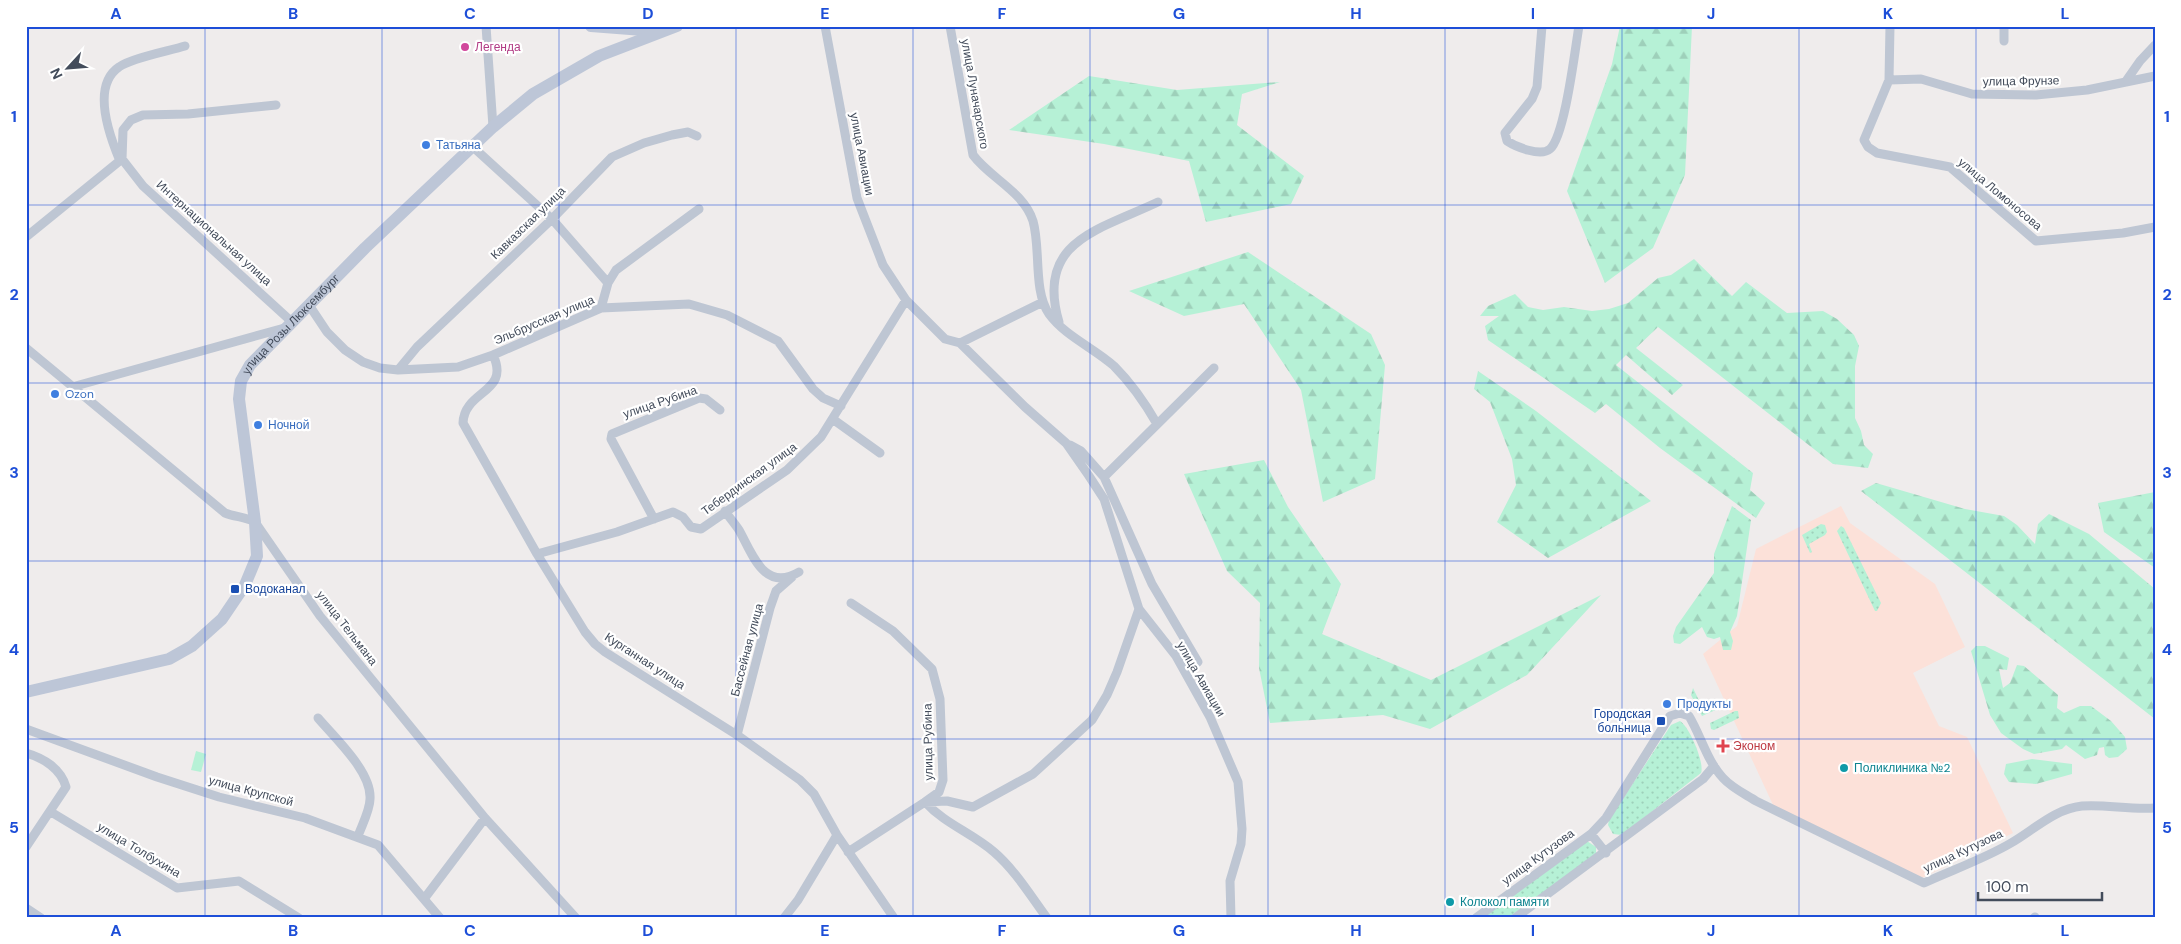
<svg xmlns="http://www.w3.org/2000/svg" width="2181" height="944" font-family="'DM Sans',sans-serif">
  <defs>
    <pattern id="grass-dots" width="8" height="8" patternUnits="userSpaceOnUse" patternTransform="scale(1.25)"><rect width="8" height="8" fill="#b6f1d6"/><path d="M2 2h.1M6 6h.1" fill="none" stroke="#9ed0ba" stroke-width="1.8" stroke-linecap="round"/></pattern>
    <pattern id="forest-firs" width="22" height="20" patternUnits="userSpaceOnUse" patternTransform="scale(1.25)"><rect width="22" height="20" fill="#b6f1d6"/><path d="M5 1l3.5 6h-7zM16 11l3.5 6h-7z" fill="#9ed0ba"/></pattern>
  </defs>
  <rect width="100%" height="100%" fill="#efecec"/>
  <path fill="#fce1d9" d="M1841 506 1850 523 1935 584 1965 647 1913 673 1939 726 1967 737 2013 833 1920 879 1774 807 1703 654 1737 626 1756 549Z"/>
  <path fill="url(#grass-dots)" d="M1821 524 1825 525 1827 532 1825 535 1809 544 1812 552 1810 553 1802 535Z
    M1841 526 1844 528 1881 603 1877 611H1875L1837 531Z
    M1693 688 1704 711 1729 699 1733 702 1702 716 1691 695Z
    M1735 711H1738L1739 718 1714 730 1711 729 1710 723Z
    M1680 721C1689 726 1705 763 1701 773L1622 835 1613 834 1608 825 1609 820 1671 725Z
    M1587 841 1596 847V854L1508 918H1482Z"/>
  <path fill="url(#forest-firs)" d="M1620 26H1692L1685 175 1653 248 1605 283 1567 191 1612 64Z
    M1089 76 1177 90 1280 82 1242 94 1237 125 1304 176 1291 204 1206 222 1189 161 1104 144 1009 130Z
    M1248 252 1371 334 1385 365 1375 479 1323 502 1301 390 1244 304 1184 316 1129 291Z
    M1694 259 1732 296 1746 282 1787 313 1823 311 1837 319 1854 335 1859 346 1855 366V418L1861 431 1864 445 1873 454 1868 468 1833 464 1658 327 1636 348 1683 385 1672 395 1626 355 1616 365 1753 473 1750 490 1765 503 1756 518 1660 448 1606 404 1595 413 1488 340 1485 326 1499 316H1480L1488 306 1515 294 1528 307 1543 310 1564 307 1592 311 1609 309 1628 303 1658 278 1671 275Z
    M1478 371 1536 411 1651 501 1548 558 1497 522 1516 485 1512 459 1490 402 1474 389Z
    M1264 460 1288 507 1341 584 1322 634 1431 680 1601 595 1527 675 1430 729 1383 715 1270 723 1259 668 1260 603 1227 571 1184 474Z
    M1876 483 1965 509 2004 516 2017 525 2035 544 2038 524 2049 514 2089 534 2155 589V719L1861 491Z
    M2155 492V568L2104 532 2098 503Z
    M1732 506 1751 520 1737 616 1730 632 1733 641 1731 650H1723L1720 637 1714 639 1707 637 1702 627 1680 644 1674 643 1673 636 1676 627 1714 573V554Z
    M1976 646H1985L2009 658 2007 670 1999 669 2003 688 2010 683 2017 665 2024 666 2058 695 2057 708 2064 713 2080 706H2091L2111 721 2125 737 2127 749 2118 757 2109 758 2105 755 2104 747 2099 748 2097 755 2085 759 2066 745 2062 749 2034 754 2023 749 2001 733 1990 715 1971 651Z
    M2032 759 2072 764V774L2036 784 2009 782 2004 774 2006 764Z"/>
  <path fill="#b6f1d6" d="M196 751 206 754 201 772 191 770Z"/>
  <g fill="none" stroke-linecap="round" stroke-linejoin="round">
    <path stroke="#bec6d3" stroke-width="9" d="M486 26 493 127
      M825 26 857 198 883 265 906 300 945 339 960 343 1025 407 1066 443 1089 476 1104 499 1139 609 1176 656 1210 717 1238 782 1242 829 1241 844 1230 881 1231 918
      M950 26 973 155C990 178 1024 192 1033 221 1041 249 1033 291 1049 314 1065 336 1094 348 1114 366 1131 383 1145 403 1157 424
      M1542 26 1537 87 1532 99 1505 133 1507 141C1516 147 1541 157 1550 149 1565 136 1575 49 1579 26
      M1890 26 1889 80 1864 140 1868 147 1877 153 1950 167 2036 241 2123 233 2155 227
      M2004 26V41
      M1889 80 1921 79 1972 94 2036 95 2087 90 2155 76
      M2126 81 2140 61 2155 45
      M473 147 552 219 608 283
      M122 159 143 186 292 322
      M122 159 123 130 131 120 143 115 188 114 276 105
      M120 161C109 135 91 86 119 67 131 58 169 51 185 46
      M26 237 122 159
      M309 305 327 332 345 350 363 362 380 368 398 370 458 367 493 355 601 308 689 304 727 315 778 341 813 389 823 398 841 406
      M601 308 608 283 616 270 699 209
      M1059 322C1035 241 1099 230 1158 202
      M960 343 1043 302
      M26 348 225 513C235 517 246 517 255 522L320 616 360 665 485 818 576 918
      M493 355C511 393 464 390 463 423L537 554 585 632 595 644 605 652 737 735 800 780 814 794 837 835 894 918
      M398 370 417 347 552 219 612 157 644 143 672 135 688 132 697 136
      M72 387 288 327
      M834 420 880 453
      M1070 445 1081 451 1104 477 1152 584 1198 662
      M1104 477 1214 368
      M725 511C729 517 735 524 739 530 752 553 764 593 799 572
      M654 519 611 439 612 434 699 398 706 399 720 410
      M537 554 617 532 673 512 683 517 691 527 701 529 787 470 821 437 906 300
      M851 603 893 631 932 669 940 699 943 780 939 792 925 802C945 824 972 833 994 852 1015 870 1030 895 1047 918
      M318 718C335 738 372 772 370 799 370 810 362 825 358 836
      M26 729 157 777 219 797 305 818 378 845 440 918
      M737 735 770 608 776 591 792 577
      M26 753C44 758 61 769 66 787L26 847
      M51 812 177 888 239 881 299 918
      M1591 834 1606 853
      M848 852 925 802 947 801 973 807 1033 774 1092 720 1107 695 1117 672 1139 609
      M424 899 485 818
      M26 908 41 918
      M784 918 798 900 837 835
      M1476 918 1591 834 1606 818 1670 716 1680 713 1689 716C1701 736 1707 761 1723 778 1732 788 1745 794 1756 801L1924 883C1952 870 1984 859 2011 843 2034 830 2054 809 2082 806 2105 804 2130 810 2155 808
      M1515 918 1703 779 1714 766
      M2034 918 2035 917"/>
    <g stroke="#bdc6d7" stroke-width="12">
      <path d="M591 26 656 31"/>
      <path id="s1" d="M26 692 169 659 192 646 222 619 245 585 257 556 255 522 239 399 241 381 250 365 365 248 493 127 533 94 599 56 677 26"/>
    </g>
  </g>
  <path fill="none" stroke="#1d4ed8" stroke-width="1" stroke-opacity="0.55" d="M205 26V918M382 26V918M559 26V918M736 26V918M913 26V918M1090 26V918M1268 26V918M1445 26V918M1622 26V918M1799 26V918M1976 26V918M26 205H2155M26 383H2155M26 561H2155M26 739H2155"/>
  <circle fill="#d1479c" stroke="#fff" stroke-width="2" cx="465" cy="47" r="5"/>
  <g fill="#3f7fe0" stroke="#fff" stroke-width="2">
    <circle cx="426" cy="145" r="5"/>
    <circle cx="55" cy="394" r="5"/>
    <circle cx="258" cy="425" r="5"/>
    <circle cx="1667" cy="704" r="5"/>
  </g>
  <g fill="#1a4fb4" stroke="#fff" stroke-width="2">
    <rect x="230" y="584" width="10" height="10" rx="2.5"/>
    <rect x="1656" y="716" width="10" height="10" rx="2.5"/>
  </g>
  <path fill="#e0444e" stroke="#fff" stroke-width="2" d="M1720.5 738.5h5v5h5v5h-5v5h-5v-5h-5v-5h5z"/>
  <g fill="#0f9aa8" stroke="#fff" stroke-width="2">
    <circle cx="1844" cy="768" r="5"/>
    <circle cx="1450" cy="902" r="5"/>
  </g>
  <g text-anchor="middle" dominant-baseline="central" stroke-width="4.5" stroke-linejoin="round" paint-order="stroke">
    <g font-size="12" fill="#b23c85" stroke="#fff" text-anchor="start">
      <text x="475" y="47">Легенда</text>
    </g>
    <g font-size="12" fill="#434c5b" stroke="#fff">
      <text transform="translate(2021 81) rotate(-1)">улица Фрунзе</text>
      <text transform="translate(975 94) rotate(80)">улица Луначарского</text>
      <text transform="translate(862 154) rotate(79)">улица Авиации</text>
      <text transform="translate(2000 194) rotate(40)">улица Ломоносова</text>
      <text transform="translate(528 223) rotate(-44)">Кавказская улица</text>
      <text transform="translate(214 233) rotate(42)">Интернациональная улица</text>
      <text transform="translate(544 320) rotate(-23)">Эльбрусская улица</text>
      <text stroke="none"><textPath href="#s1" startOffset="538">улица Розы Люксембург</textPath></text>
      <text transform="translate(660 402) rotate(-19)">улица Рубина</text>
      <text transform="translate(749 479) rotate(-36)">Тебердинская улица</text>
      <text transform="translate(347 628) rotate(52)">улица Тельмана</text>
      <text transform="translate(747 650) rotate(-75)">Бассейная улица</text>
      <text transform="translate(645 661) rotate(33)">Курганная улица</text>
      <text transform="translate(1201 679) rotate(60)">улица Авиации</text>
      <text transform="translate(928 742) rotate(-91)">улица Рубина</text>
      <text transform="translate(251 791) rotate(15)">улица Крупской</text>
      <text transform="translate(139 850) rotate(31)">улица Толбухина</text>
      <text transform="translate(1963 851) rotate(-25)">улица Кутузова</text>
      <text transform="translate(1538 857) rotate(-36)">улица Кутузова</text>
    </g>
    <g font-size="12" fill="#366cbe" stroke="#fff" text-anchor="start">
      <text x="436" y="145">Татьяна</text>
      <text x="65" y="394">Ozon</text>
      <text x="268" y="425">Ночной</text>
      <text x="1677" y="704">Продукты</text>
    </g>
    <g font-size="12" fill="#164399" stroke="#fff" text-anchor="start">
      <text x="245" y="589">Водоканал</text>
      <text x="1651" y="714" text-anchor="end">Городская<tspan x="1651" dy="14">больница</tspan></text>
    </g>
    <g font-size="12" fill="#be3a42" stroke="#fff" text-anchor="start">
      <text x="1733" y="746">Эконом</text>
    </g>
    <g font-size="12" fill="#0d838f" stroke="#fff" text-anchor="start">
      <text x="1854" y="768">Поликлиника №2</text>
      <text x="1460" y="902">Колокол памяти</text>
    </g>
  </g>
  <rect width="2181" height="944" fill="none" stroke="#ffffff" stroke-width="55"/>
  <g transform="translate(68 68) rotate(244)" stroke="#ffffff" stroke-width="4" paint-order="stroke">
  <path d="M0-4L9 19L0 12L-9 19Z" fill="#434c5b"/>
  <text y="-8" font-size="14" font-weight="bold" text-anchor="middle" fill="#434c5b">N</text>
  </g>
  <path d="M1978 892v8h124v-8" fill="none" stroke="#434c5b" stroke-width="2.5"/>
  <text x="1986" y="892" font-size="15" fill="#434c5b" stroke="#ffffff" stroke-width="4" paint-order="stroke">100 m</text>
  <rect x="28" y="28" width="2126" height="888" fill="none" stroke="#1d4ed8" stroke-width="2"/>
  <g font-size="16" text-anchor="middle" font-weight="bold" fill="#1d4ed8">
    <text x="116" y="19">A</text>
    <text x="293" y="19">B</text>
    <text x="470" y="19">C</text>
    <text x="648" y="19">D</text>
    <text x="825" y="19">E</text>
    <text x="1002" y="19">F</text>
    <text x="1179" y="19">G</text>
    <text x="1356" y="19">H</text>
    <text x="1533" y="19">I</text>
    <text x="1711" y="19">J</text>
    <text x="1888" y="19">K</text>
    <text x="2065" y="19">L</text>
    <text x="14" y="122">1</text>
    <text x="2167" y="122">1</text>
    <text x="14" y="300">2</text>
    <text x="2167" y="300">2</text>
    <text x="14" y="478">3</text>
    <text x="2167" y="478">3</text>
    <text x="14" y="655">4</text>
    <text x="2167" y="655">4</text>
    <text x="14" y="833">5</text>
    <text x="2167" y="833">5</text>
    <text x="116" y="936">A</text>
    <text x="293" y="936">B</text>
    <text x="470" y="936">C</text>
    <text x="648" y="936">D</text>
    <text x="825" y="936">E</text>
    <text x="1002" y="936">F</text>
    <text x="1179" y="936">G</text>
    <text x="1356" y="936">H</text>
    <text x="1533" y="936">I</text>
    <text x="1711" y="936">J</text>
    <text x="1888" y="936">K</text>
    <text x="2065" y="936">L</text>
  </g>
</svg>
